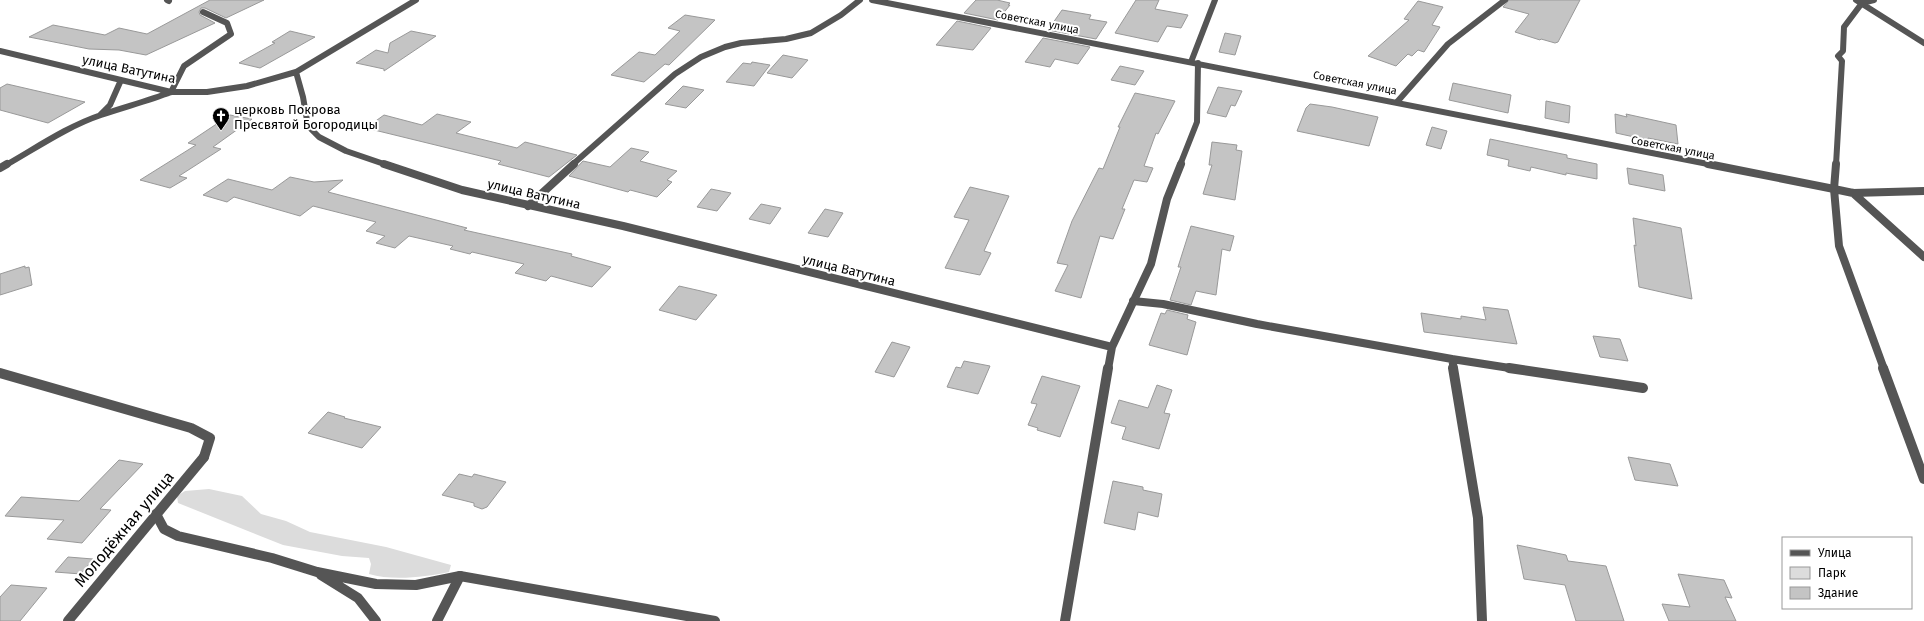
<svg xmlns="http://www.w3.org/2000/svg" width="1924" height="621" font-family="'Fira Sans',sans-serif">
  <rect width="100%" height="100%" fill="#fff"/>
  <path fill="#dcdcdc" d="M209 489 242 496 261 514 286 521 310 532 386 547 451 565 449 572C425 577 393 581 369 574L371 564 369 558 342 556 283 545 178 503 177 496 185 491Z"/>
  <path fill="#c4c4c4" stroke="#999" d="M210 0H264L226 18 205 8H201L199 12 200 15 215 23 146 55 119 50 89 49 29 37 53 25 105 35 119 28 147 34Z
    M976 0H997L1010 3 1008 5H1010L998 20 964 13Z
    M1136 0H1159L1155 9 1188 15 1181 28 1167 26 1158 42 1115 33Z
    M1509 0H1580L1558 42 1555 43 1541 39 1540 40 1515 32 1529 14 1503 7Z
    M1418 1 1443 7 1432 25 1440 27 1424 52 1418 50 1412 56 1408 54 1396 66 1368 56 1409 20 1404 19Z
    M1062 10 1091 15 1089 19 1107 22 1096 39 1048 30Z
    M685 15 715 20 669 65 665 64 644 82 611 75 639 52 655 55 680 31 668 28Z
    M957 21 991 28 973 50 936 45Z
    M290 31 315 37 260 68 239 63 275 43 272 42Z
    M411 31 436 36 384 71V69L356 63 376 50 388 53 390 43Z
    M1225 33 1241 36 1235 55 1219 52Z
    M1043 38 1090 47 1078 64 1055 59 1050 67 1025 62Z
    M783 55 808 60 792 78 767 73Z
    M752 62 770 65 754 86 726 82 743 63 751 64Z
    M1120 66 1144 71 1135 85 1111 80Z
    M1453 83 1511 95 1508 113 1449 100Z
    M7 84 85 102 48 123 0 110V88Z
    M683 86 704 90 686 108 665 104Z
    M1218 87 1242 91 1235 106 1231 105 1226 117 1207 113Z
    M1135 93 1175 101 1158 134 1156 133 1144 166 1153 168 1147 182 1134 180 1122 209H1125L1113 239 1100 236 1081 298 1055 291 1068 265 1057 263 1072 221 1099 168 1103 169 1120 127H1118Z
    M1546 101 1570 106 1569 123 1545 118Z
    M1310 104 1332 107 1378 117 1369 146 1297 131 1306 108Z
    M437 114 471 122 456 133 517 148 525 142 577 155 549 177 498 164 501 161 366 128 384 115 422 125Z
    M1615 114 1627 117 1626 114 1676 125 1678 144 1648 138V140L1616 133Z
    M230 115 252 119 213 147 221 149 179 176 187 178 170 188 140 180 196 145 188 143Z
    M1432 127 1447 131 1441 149 1426 145Z
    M1490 139 1567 155V158L1597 164V179L1566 173V175L1531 167 1530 171 1508 166 1509 160 1487 155Z
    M1212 142 1237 145 1236 150 1242 151 1235 200 1203 194 1212 165H1209Z
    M631 148 649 152 640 161 677 171 667 180 672 182 657 197 630 190 628 192 569 176 583 161 610 167Z
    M1627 168 1663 175 1665 191 1629 184Z
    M290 177 314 182 343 180 328 192 467 228 464 230 572 254 571 256 611 267 592 287 551 276 546 281 515 273 524 264 472 252 470 254 450 249 453 246 409 236 395 248 376 243 385 236 366 231 376 222 313 206 300 216 234 197 227 202 203 195 228 179 272 190Z
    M970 187 1009 196 984 251 991 253 980 275 945 268 969 220 954 217Z
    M711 189 731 193 717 211 697 207Z
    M761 204 781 208 770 224 749 219Z
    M825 209 843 213 828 237 808 233Z
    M1633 218 1681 228 1692 299 1639 287 1634 245 1636 246Z
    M1191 226 1234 236 1230 251 1222 249 1216 295 1196 291 1191 305 1170 300 1181 267H1178Z
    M25 266V268L29 267 32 285 0 295V274Z
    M679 286 701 291 717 295 696 320 659 310Z
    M1483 307 1508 310 1517 344 1424 332 1421 313 1461 319V316L1486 320Z
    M1167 310 1188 315 1187 319 1196 322 1187 355 1149 345 1161 313 1165 314Z
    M1593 336 1620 339 1628 361 1600 357Z
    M892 342 910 347 894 377 875 372Z
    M964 361 990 366 978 394 947 387 956 367 961 368Z
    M1042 376 1080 386 1060 437 1037 430 1038 428 1028 425 1037 404 1031 403Z
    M1157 385 1172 390 1164 413 1170 414 1159 449 1122 439 1126 427 1111 423 1119 400 1148 408Z
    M328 412 345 417 344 418 381 427 362 448 308 433Z
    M1628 457 1670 464 1678 486 1635 480Z
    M119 460 143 464 100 509 111 510 82 543 47 539 64 520 5 516 21 497 79 501Z
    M459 474 472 477 474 474 506 482 487 507 482 509 474 506V503L442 495Z
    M1113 481 1143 487V490L1162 494 1158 517 1138 512 1135 530 1104 523Z
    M1517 545 1566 555 1568 561 1606 566 1624 621H1576L1565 585 1524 579Z
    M68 557 93 559 81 574 55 572Z
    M1678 574 1724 580 1732 598 1725 597 1736 621H1669L1662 604 1690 607Z
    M11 585 47 588 20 621H0V597Z"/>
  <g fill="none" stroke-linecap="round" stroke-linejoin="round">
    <path stroke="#555" stroke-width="6" d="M167 0 169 1
      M1856 0 1924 43
      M171 92 184 66 231 34 227 23 203 12
      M572 165 675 74 701 57 725 47 741 43 786 39 811 33 841 15 860 0
      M1836 165 1842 61 1838 56 1843 51 1844 27 1862 3 1874 0"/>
    <path stroke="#555" stroke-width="8" d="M1836 164 1834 189 1839 246 1884 369
      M1834 189 1853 193 1924 191
      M1853 193 1924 257
      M528 206 574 164
      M1133 301 1163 304 1257 324 1452 359
      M1454 369 1452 359 1516 369"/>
    <path stroke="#555" stroke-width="10" d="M1453 368 1478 518 1482 621
      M1509 368 1643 388
      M1883 368 1924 479
      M0 373 191 428 210 438 204 457
      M156 514 164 529 178 536 272 558 317 572 376 584 416 585 460 576
      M321 575 358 598 376 621"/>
    <path stroke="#555" stroke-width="6" d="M872 0 1713 165
      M0 51 171 92H207L247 86 296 72 303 97 308 126 319 137 346 151 387 165
      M1191 62 1215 0
      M296 72 416 0
      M1397 102 1448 44 1505 0
      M100 115 110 105 121 80
      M6 165C36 148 68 126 101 115 124 107 148 101 171 92
      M1180 165 1197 122 1198 63"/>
    <path stroke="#555" stroke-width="8" d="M384 164 462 190 623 226 1112 347
      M1708 164 1834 189
      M0 168 7 164
      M1108 369 1112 347 1151 264 1167 199 1181 164"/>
    <path stroke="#555" stroke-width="10" d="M68 621 204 457
      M437 621 460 576 715 621
      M1065 621 1108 368"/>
  </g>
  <defs>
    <g id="church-pin" transform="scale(0.9)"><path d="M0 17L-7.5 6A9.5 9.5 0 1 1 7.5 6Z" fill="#000" stroke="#fff"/><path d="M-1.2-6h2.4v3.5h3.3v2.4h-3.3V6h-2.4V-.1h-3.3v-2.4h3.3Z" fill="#fff"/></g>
  </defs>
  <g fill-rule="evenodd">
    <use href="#church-pin" x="221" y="116"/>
  </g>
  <g text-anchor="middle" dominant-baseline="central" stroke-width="4" stroke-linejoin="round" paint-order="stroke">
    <g font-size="11" fill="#000" stroke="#fff">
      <text transform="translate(1037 22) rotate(11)">Советская улица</text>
      <text transform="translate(1355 83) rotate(11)">Советская улица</text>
      <text transform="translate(1673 148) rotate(11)">Советская улица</text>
    </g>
    <g font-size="13" fill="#000" stroke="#fff">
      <text transform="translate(129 69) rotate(12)">улица Ватутина</text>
      <text transform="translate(534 194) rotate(13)">улица Ватутина</text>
      <text transform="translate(849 270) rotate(14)">улица Ватутина</text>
    </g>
    <g font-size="13" fill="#000" stroke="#fff" text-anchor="start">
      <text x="234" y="109">церковь Покрова<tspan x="234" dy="15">Пресвятой Богородицы</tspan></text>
    </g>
    <g font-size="16" fill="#000" stroke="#fff">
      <text transform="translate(124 529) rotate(-50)">Молодёжная улица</text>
    </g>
  </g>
  <rect x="1782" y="537" width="130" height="72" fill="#ffffff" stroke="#999999"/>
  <rect x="1790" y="550" width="20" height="6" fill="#555555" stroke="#999999"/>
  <text x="1818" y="557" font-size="12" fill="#000000">Улица</text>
  <rect x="1790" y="567" width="20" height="12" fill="#dcdcdc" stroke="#999999"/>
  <text x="1818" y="577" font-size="12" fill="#000000">Парк</text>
  <rect x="1790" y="587" width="20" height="12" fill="#c4c4c4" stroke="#999999"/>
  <text x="1818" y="597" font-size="12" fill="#000000">Здание</text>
</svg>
